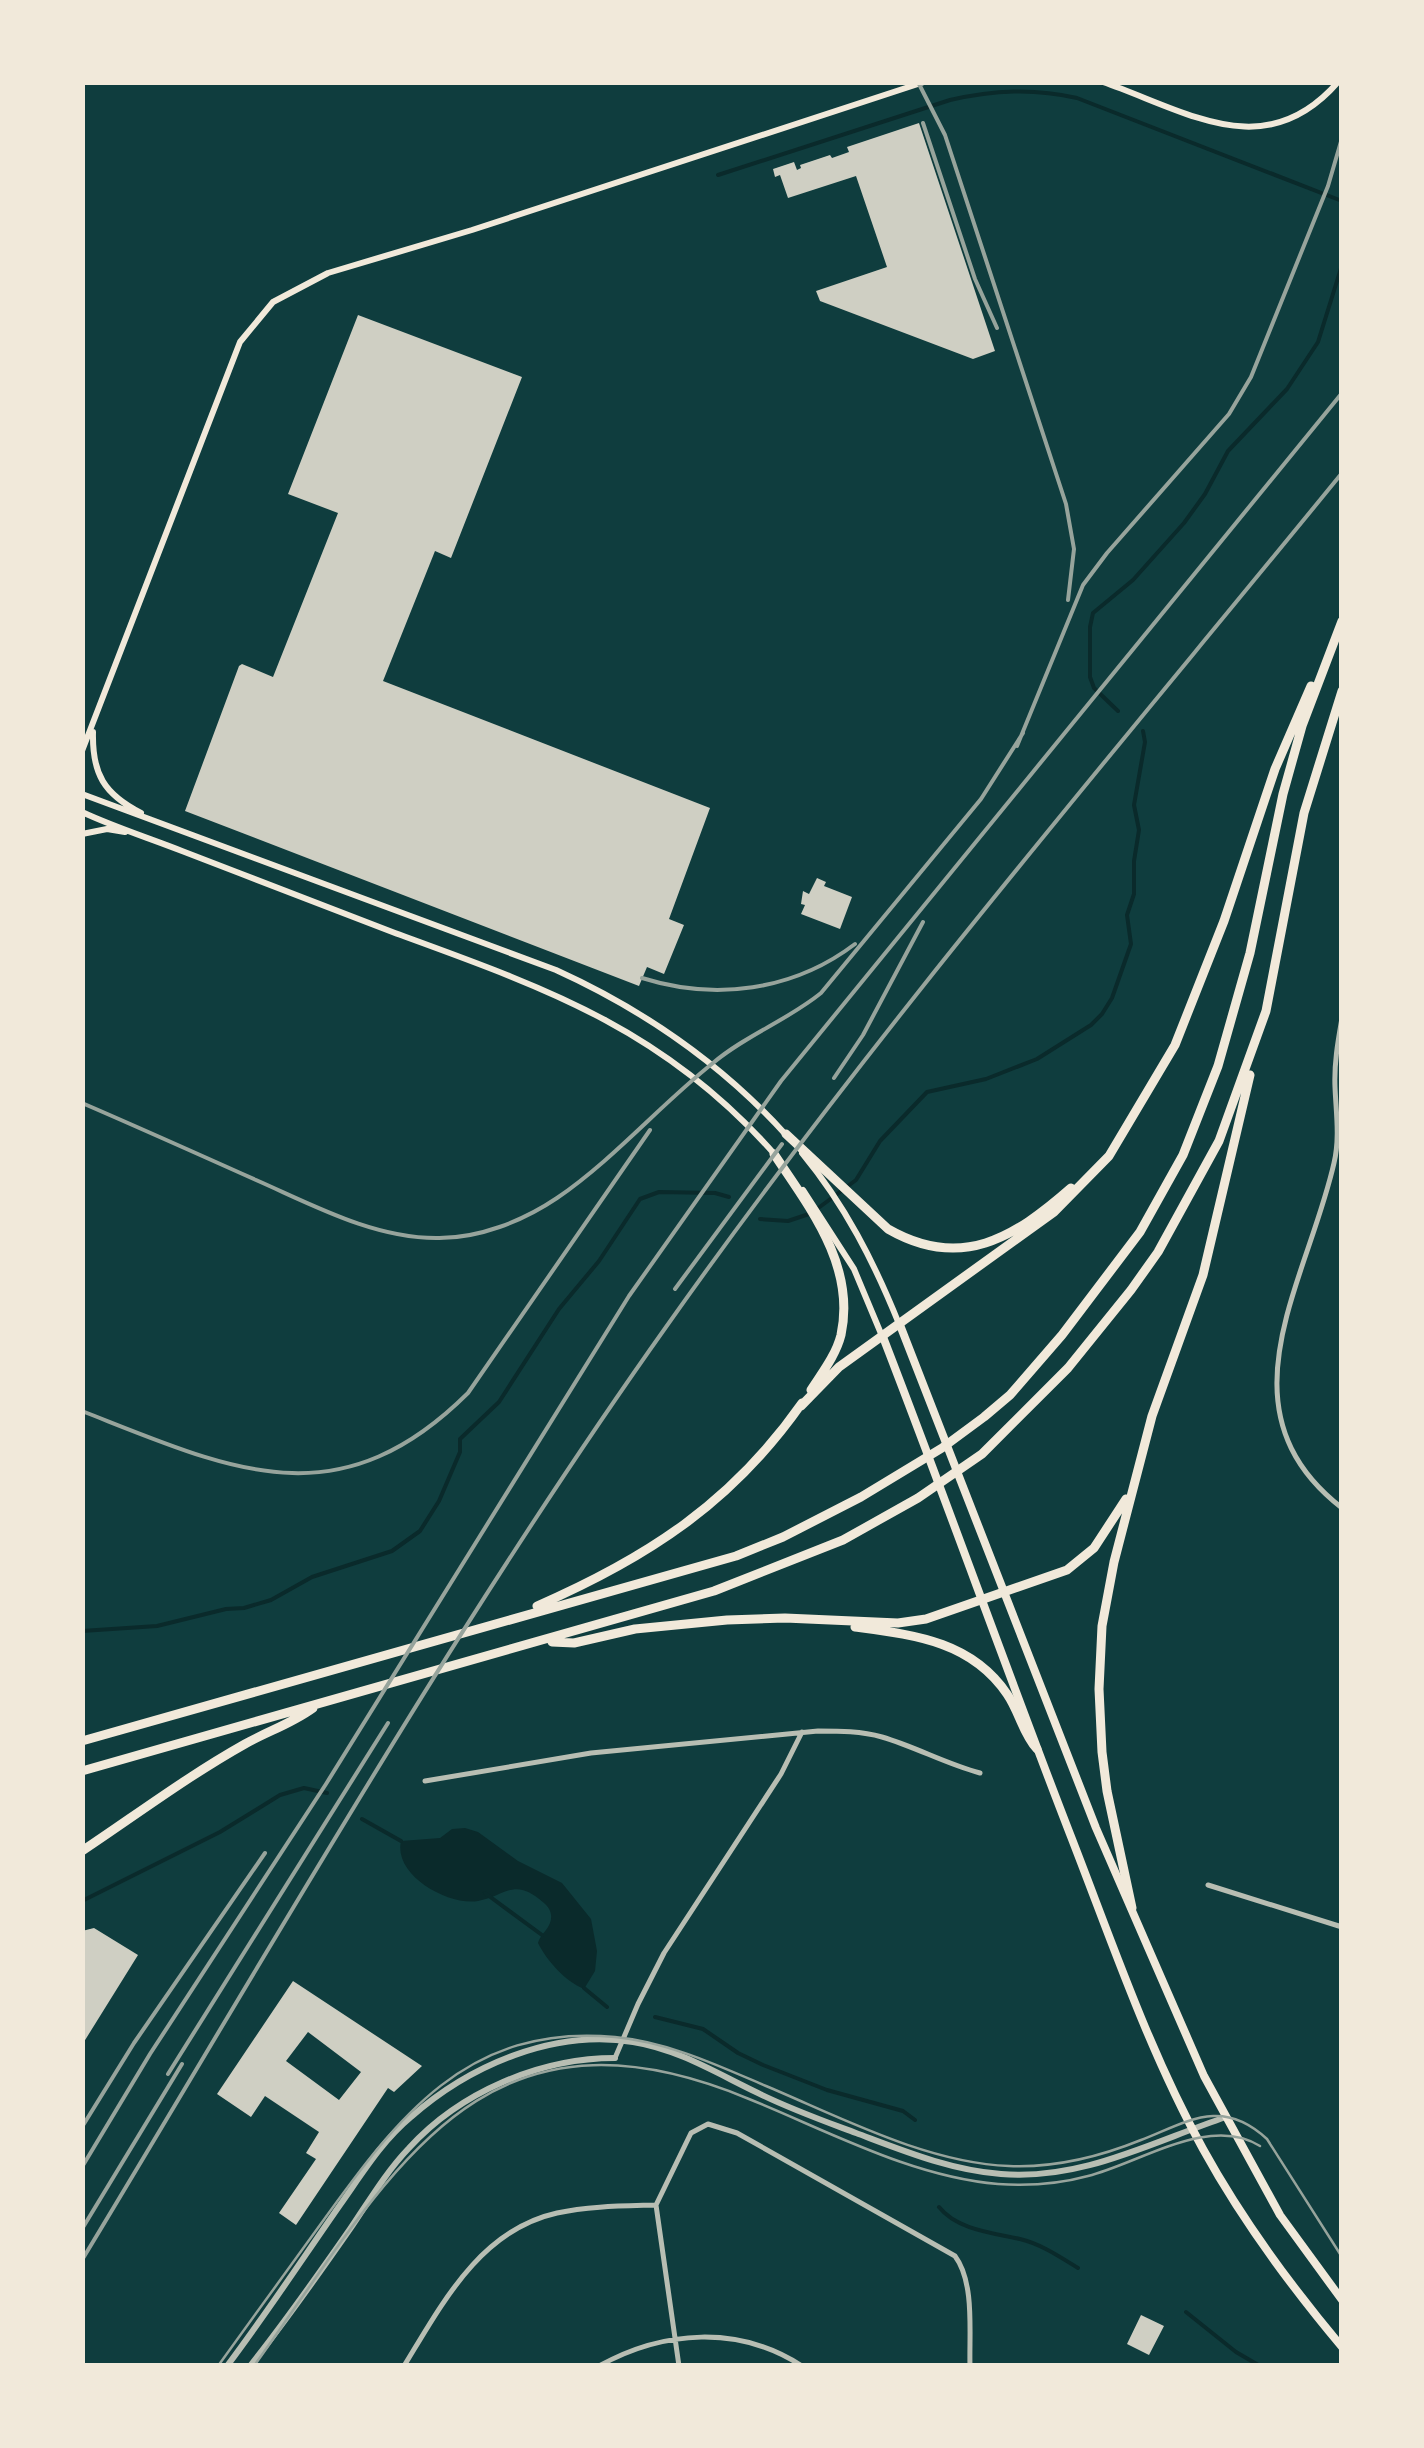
<svg xmlns="http://www.w3.org/2000/svg" width="1424" height="2448" font-family="'Titillium Web',sans-serif">
  <rect width="100%" height="100%" fill="#0f3d3e"/>
  <path fill="#0a2a2b" d="M465 1828 478 1832 518 1861 562 1883 591 1919 597 1951 595 1971 584 1989C565 1981 547 1961 538 1943 540 1935 547 1931 550 1923 553 1915 550 1908 544 1903 514 1876 506 1896 478 1901 448 1906 393 1875 401 1841L440 1838 452 1829Z"/>
  <g fill="none" stroke-linecap="round" stroke-linejoin="round">
    <path stroke="#0a2a2b" stroke-width="4" d="M718 175 950 100C994 90 1034 88 1077 98L1342 201
      M1118 711 1094 688 1090 677V627L1093 613 1133 580 1184 523 1205 494 1228 451 1287 389 1318 342 1342 265
      M817 1209 856 1180 880 1141 927 1092 986 1079 1037 1059 1091 1025 1102 1014 1112 998 1131 944 1127 915 1134 894V861L1139 830 1134 805 1145 742 1143 731
      M760 1219 788 1221 809 1214
      M82 1631 157 1626 226 1609 244 1608 271 1600 312 1577 392 1551 420 1531 439 1501 460 1452V1439L499 1402 559 1309 599 1261 640 1199 659 1192 715 1193 729 1197
      M362 1819 401 1841
      M485 1893 542 1935
      M82 1901 220 1832 280 1795 304 1788 327 1793
      M584 1988 607 2007
      M655 2017 703 2029 738 2053 763 2065 827 2090 903 2111 915 2120
      M939 2207C957 2230 994 2233 1020 2239 1041 2244 1060 2257 1078 2268
      M1186 2312 1236 2352 1260 2366"/>
  </g>
  <path fill="#cfcfc3" fill-rule="evenodd" d="M919 123 995 351 973 359 820 301 816 291 887 267 856 176 788 198 780 175 775 177 773 169 794 162 797 170 801 168 800 165 830 155 832 158 849 152 847 147Z
    M358 315 522 377 451 558 435 551 383 681 710 808 669 919 684 925 664 974 647 967 639 986 185 811 239 666 242 664 273 677 338 513 288 494Z
    M817 878 826 882 824 886 852 897 840 929 801 914 805 905 801 904 803 891 809 894Z
    M94 1928 138 1955 82 2045V1931Z
    M293 1981 422 2066 394 2092 388 2088 296 2225 279 2213 316 2159 306 2153 319 2132 265 2096 251 2117 217 2094ZM308 2032 361 2072 339 2100 286 2061Z
    M1141 2315 1164 2326 1149 2355 1127 2344Z"/>
  <g fill="none" stroke-linecap="round" stroke-linejoin="round">
    <path stroke="#b8beb3" stroke-width="5" d="M1342 1018C1338 1041 1334 1063 1335 1087 1336 1112 1340 1138 1334 1163 1307 1283 1216 1410 1342 1508
      M425 1781 591 1753 818 1731C840 1731 861 1731 882 1737 916 1747 946 1764 980 1773
      M1208 1885 1342 1927
      M615 2058 638 2004 664 1953 781 1774 802 1732
      M404 2366C442 2304 480 2230 557 2213 589 2206 623 2206 656 2205
      M599 2366C664 2330 739 2325 802 2366
      M679 2366 656 2205 691 2133 708 2124 737 2133 955 2256C975 2283 969 2333 970 2366"/>
    <path stroke="#b8beb3" stroke-width="6" d="M227 2366C267 2313 303 2258 340 2205 362 2174 382 2141 411 2117 470 2065 554 2029 633 2042 678 2049 718 2074 758 2093 790 2109 824 2121 856 2133 904 2151 950 2170 1001 2174 1081 2181 1152 2142 1226 2117
      M250 2366C285 2322 318 2275 350 2229 369 2201 386 2172 409 2148 460 2092 540 2058 615 2058"/>
    <path stroke="#f1e9da" stroke-width="6" d="M1103 82C1187 111 1265 166 1338 82
      M93 732C92 774 104 794 141 813
      M82 751 240 342 273 302 328 273 472 230 924 82
      M82 794 556 970C644 1010 722 1064 787 1136
      M82 812C114 827 149 838 182 851 253 878 323 906 395 933 546 988 667 1030 777 1157
      M82 834 107 829 125 832
      M802 1153C845 1205 874 1262 899 1324
      M803 1190 854 1269 882 1336"/>
    <path stroke="#f1e9da" stroke-width="8" d="M900 1325 1096 1828 1204 2076 1280 2215 1342 2300
      M883 1337C947 1502 1006 1669 1070 1834 1111 1939 1148 2049 1203 2149 1242 2220 1290 2285 1342 2347"/>
    <path stroke="#f1e9da" stroke-width="9" d="M786 1134 888 1229C961 1271 1014 1238 1071 1188
      M774 1154C810 1208 856 1266 841 1335 836 1355 822 1373 811 1390
      M801 1406 839 1367 1054 1212 1109 1156 1175 1045 1224 921 1275 769 1311 686
      M537 1606C647 1558 732 1503 802 1403
      M855 1627C914 1635 971 1641 1007 1694 1019 1711 1023 1734 1037 1749
      M552 1642 574 1643 635 1629 727 1620 785 1618 898 1623 926 1619 1067 1570 1094 1548 1126 1499
      M82 1741 736 1556 783 1537 861 1497 942 1448 984 1417 1010 1395 1062 1335 1140 1232 1183 1155 1218 1066 1250 953 1283 794 1302 726 1342 621
      M82 1771 714 1591 843 1540 918 1498 982 1454 1068 1368 1131 1290 1158 1252 1219 1141 1266 1011 1304 813 1342 691
      M82 1851C136 1815 188 1776 245 1744 268 1731 291 1724 313 1708
      M1132 1908 1107 1791 1102 1752 1099 1689 1102 1626 1114 1562 1152 1416 1203 1275 1250 1075"/>
    <path stroke="#97a49c" stroke-width="2.5" d="M218 2366C252 2319 286 2272 320 2225 397 2118 467 2023 615 2037 668 2042 717 2065 766 2086 840 2117 927 2163 1009 2166 1055 2168 1099 2157 1141 2140 1163 2132 1189 2117 1213 2116 1234 2115 1252 2125 1267 2139L1342 2257
      M254 2366C391 2176 477 1986 749 2099 828 2131 912 2177 998 2184 1028 2186 1059 2184 1088 2176 1140 2163 1210 2114 1260 2146"/>
    <path stroke="#97a49c" stroke-width="4" d="M918 82 945 135 1066 504 1074 549 1068 600
      M923 123 975 279 997 328
      M1017 746 1083 585 1107 553 1229 414 1251 377 1328 186 1342 138
      M642 978C715 1001 793 991 855 944
      M834 1078 863 1035 923 922
      M82 1103C140 1128 198 1154 256 1180 313 1205 373 1238 436 1238 478 1239 523 1221 557 1198 614 1159 660 1105 713 1063 746 1035 788 1020 821 993L981 799 1023 733
      M675 1289 782 1144
      M82 1411C230 1469 337 1523 468 1393L650 1130
      M168 2074 388 1723
      M82 2127 134 2043 265 1853
      M82 2167 150 2054 326 1784 629 1296 781 1081 1342 393
      M82 2229 182 2064
      M82 2260C272 1946 453 1627 666 1327 875 1031 1113 754 1342 473"/>
  </g>
  <rect width="1424" height="2448" fill="none" stroke="#f1e9da" stroke-width="170"/>
</svg>
